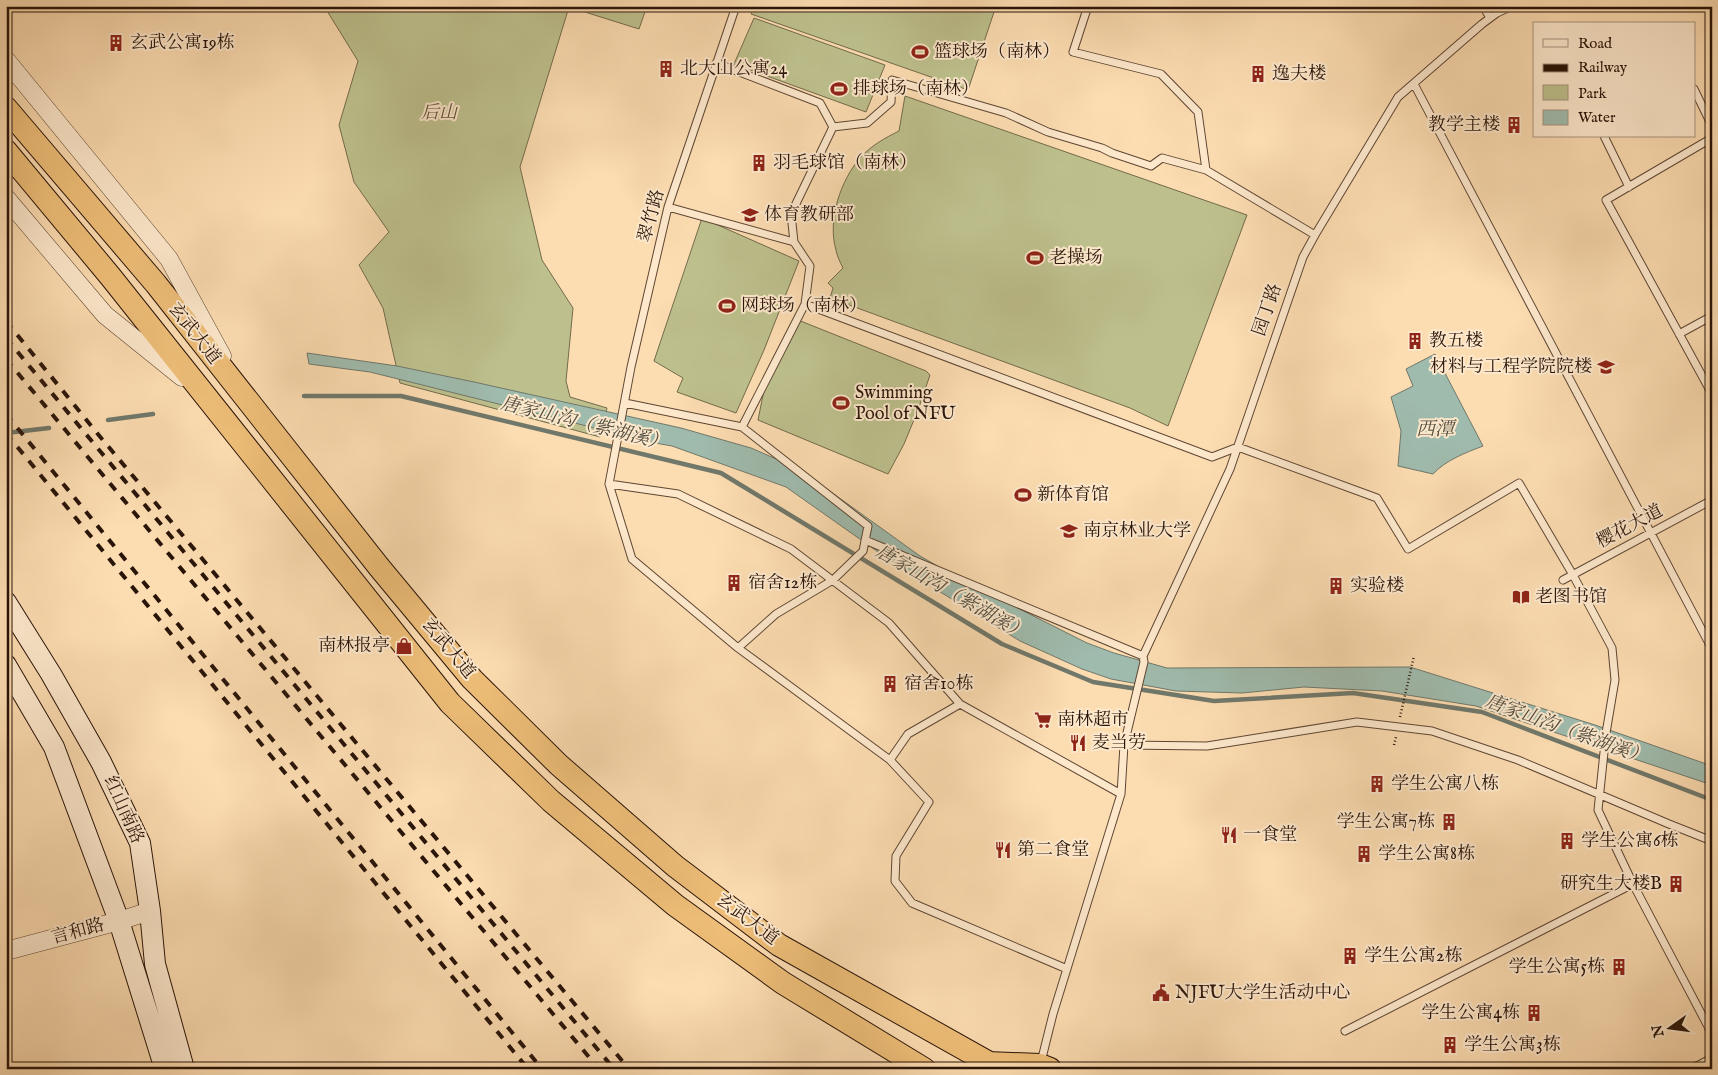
<svg xmlns="http://www.w3.org/2000/svg" width="1718" height="1075" font-family="'IM FELL English','Noto Serif SC',serif">
  <rect width="100%" height="100%" fill="#fcdcb1"/>
  <filter id="stains"><feTurbulence type="fractalNoise" baseFrequency=".004" numOctaves="4"/><feColorMatrix values="0 0 0 0 .2 0 0 0 0 .09 0 0 0 0 .02 0 0 0 .5 -.17"/></filter>
  <radialGradient id="worn" r=".72"><stop offset=".6" stop-color="#630" stop-opacity="0"/><stop offset="1" stop-color="#630" stop-opacity=".3"/></radialGradient>
  <path fill="#bdc08d" stroke="#736a4b" d="M324 6H647L639 29 569 7 520 167 542 260 573 308 566 381 570 397 607 408 600 437 400 383 383 308 359 265 389 232 354 182 339 125 358 61Z
    M754 6H996L968 90 751 14Z
    M754 18 885 65 866 112 734 64Z
    M905 96 1247 215 1168 426 1130 408 830 298 833 288 828 283 843 268C840 262 837 256 836 250 827 220 841 179 861 157 872 145 885 138 899 131Z
    M702 218 799 261 764 350 736 413 677 392 683 378 654 361Z
    M798 320 926 371 930 375 918 410 904 444 888 474 758 420 763 395 774 367Z"/>
  <path fill="#9fbbad" stroke="#70786b" d="M307 353 397 366 474 382 681 428 751 448 799 469 920 556 962 580 1087 643 1114 653 1167 668 1410 667 1595 725 1712 766V785L1476 706 1382 691 1304 687 1242 693 1176 691 1111 679 1082 669 1020 641 898 566 786 487 672 446 655 443 370 372 309 364Z
    M1435 354 1483 446C1465 453 1446 460 1433 474L1398 466 1401 431 1391 397 1413 386 1406 369Z"/>
  <g fill="none" stroke-linecap="round" stroke-linejoin="round">
    <path stroke="#70786b" stroke-width="4.5" d="M304 396H401L721 473 1002 644 1093 682 1214 701 1353 693 1482 712 1712 800
      M108 420 153 414
      M6 433 49 428"/>
    <g stroke="#5e4633" stroke-width="9">
      <path id="service" d="M736 6 668 207 631 367 609 484 678 494 791 549 889 623 960 704 1121 794
        M1088 6 1073 52 1161 74 1198 112 1206 170 1315 235
        M1483 6 1490 18
        M716 63 820 103 833 127
        M1414 84 1712 649
        M1694 89 1712 126
        M1604 136 1629 187
        M1712 138 1606 200 1712 394
        M668 207 794 242
        M805 304 810 266 794 242 791 214 833 127 867 123 891 102 892 80 1006 113 1048 132 1102 148 1112 153 1151 166 1162 158 1206 170
        M1679 334 1712 316
        M625 403 742 427
        M609 484 632 559 738 648 890 760
        M865 540 1143 656
        M1563 580 1712 500
        M738 648 776 614 833 580 863 551 868 526 742 427 805 304 1212 457 1238 447 1377 498 1408 549 1519 483 1573 575 1612 648 1615 680 1606 733 1598 810 1633 884
        M960 704 908 734 890 760 929 802 896 856 895 881 912 903 1067 969
        M1124 745 1207 746 1357 722 1432 731 1518 760 1669 824 1712 841
        M1345 1031 1633 884 1712 1034
        M1041 1062 1053 1014 1121 794 1124 745 1144 662 1143 656 1230 469 1303 257 1315 235 1398 97 1482 24 1497 13 1512 6
        M1691 1069 1712 1058"/>
    </g>
    <g stroke="#5e4633" stroke-width="19">
      <path id="tertiary" d="M6 60 169 259 222 356
        M6 198 105 315 182 377
        M6 951 119 921 150 911"/>
    </g>
    <g stroke="#291409" stroke-width="22">
      <path id="secondary" d="M6 602 51 674 101 762 140 843 150 911 155 964 184 1069
        M6 665 54 747 119 921 165 1069"/>
    </g>
    <g stroke="#291409" stroke-width="24">
      <path id="trunk" d="M6 108 156 284 379 567 472 679 559 765 675 866 779 945 1000 1069
        M6 151 110 276 450 703 551 801 675 905 783 983 924 1069
        M987 1063 1040 1065 1050 1069"/>
    </g>
    <path stroke="#291409" stroke-width="2.5" stroke-dasharray="1 2.5" stroke-linecap="butt" d="M1400 717 1414 656
      M1394 745 1396 737"/>
    <use href="#service" stroke="#fde8cc" stroke-width="7"/>
    <use href="#tertiary" stroke="#fde8cc" stroke-width="18"/>
    <use href="#secondary" stroke="#fde8cc" stroke-width="20"/>
    <use href="#trunk" stroke="#eebe78" stroke-width="22"/>
    <path stroke="#291409" stroke-width="4" stroke-dasharray="9 9" stroke-linecap="butt" d="M6 321 97 433 629 1069
      M6 338 614 1069
      M6 359 599 1069
      M6 414 542 1069
      M6 433 528 1069"/>
  </g>
  <defs>
    <g id="building-bare" transform="scale(1.35)"><path d="M-4-6H4V6H1V3H-1V6H-4ZM-2.5-4.3h1.7v1.8h-1.7ZM.8-4.3h1.7v1.8H.8ZM-2.5-1h1.7V.8h-1.7ZM.8-1h1.7V.8H.8Z" fill="#8f2418" stroke="#fde8cc" stroke-width="2.5" paint-order="stroke"/></g>
    <g id="stadium-bare" transform="scale(1.35)"><path d="M0-5a6.5 5 0 1 0 0 10a6.5 5 0 1 0 0-10ZM-3.5-1.8h7v3.6h-7Z" fill="#8f2418" stroke="#fde8cc" stroke-width="2.5" paint-order="stroke"/></g>
    <g id="university-bare" transform="scale(1.35)"><path d="M0-5L7-2L0 1L-7-2ZM-4 1L0 2.5L4 1V4Q0 6-4 4Z" fill="#8f2418" stroke="#fde8cc" stroke-width="2.5" paint-order="stroke"/></g>
    <g id="library-bare" transform="scale(1.35)"><path d="M-6-4Q-3-5.5-.7-3.5V5Q-3 3-6 4ZM6-4Q3-5.5 .7-3.5V5Q3 3 6 4Z" fill="#8f2418" stroke="#fde8cc" stroke-width="2.5" paint-order="stroke"/></g>
    <g id="shop-bare" transform="scale(1.35)"><path d="M-5-2.5h2.3a2.7 3.5 0 0 1 5.4 0H5L5.5 6h-11ZM-1.5-2.5h3a1.5 2.3 0 0 0-3 0Z" fill="#8f2418" stroke="#fde8cc" stroke-width="2.5" paint-order="stroke"/></g>
    <g id="supermarket-bare" transform="scale(1.35)"><path d="M-6-5.5h2.5l.6 2H6L4.5 2H-2.5L-4.4-4H-6ZM-1.5 3.2a1.3 1.3 0 1 0 .1 0ZM3 3.2a1.3 1.3 0 1 0 .1 0Z" fill="#8f2418" stroke="#fde8cc" stroke-width="2.5" paint-order="stroke"/></g>
    <g id="restaurant-bare" transform="scale(1.35)"><path d="M-5-6h1v4h1v-4h1v4h1v-4h1v5L-1.5 .5V6h-2V.5L-5-1ZM5-6V6H3V1.5H1.5Q1.5-4 5-6Z" fill="#8f2418" stroke="#fde8cc" stroke-width="2.5" paint-order="stroke"/></g>
    <g id="civic-bare" transform="scale(1.35)"><path d="M-.6-6.5H3V-4.5H.6V-3L4-1V1h2V6H-6V1h2V-1L-.6-3ZM-1.2 2.5V6h2.4V2.5Z" fill="#8f2418" stroke="#fde8cc" stroke-width="2.5" paint-order="stroke"/></g>
  </defs>
  <g fill-rule="evenodd">
    <use href="#building-bare" x="116" y="43"/>
    <use href="#stadium-bare" x="920" y="52"/>
    <use href="#building-bare" x="666" y="69"/>
    <use href="#building-bare" x="1258" y="74"/>
    <use href="#stadium-bare" x="839" y="89"/>
    <use href="#building-bare" x="1514" y="125"/>
    <use href="#building-bare" x="759" y="163"/>
    <use href="#university-bare" x="750" y="215"/>
    <use href="#stadium-bare" x="1035" y="258"/>
    <use href="#stadium-bare" x="727" y="306"/>
    <use href="#building-bare" x="1415" y="341"/>
    <use href="#university-bare" x="1606" y="367"/>
    <use href="#stadium-bare" x="841" y="403"/>
    <use href="#stadium-bare" x="1023" y="495"/>
    <use href="#university-bare" x="1069" y="531"/>
    <use href="#building-bare" x="734" y="583"/>
    <use href="#building-bare" x="1336" y="586"/>
    <use href="#library-bare" x="1521" y="597"/>
    <use href="#shop-bare" x="404" y="646"/>
    <use href="#building-bare" x="890" y="684"/>
    <use href="#supermarket-bare" x="1043" y="720"/>
    <use href="#restaurant-bare" x="1078" y="743"/>
    <use href="#building-bare" x="1377" y="784"/>
    <use href="#building-bare" x="1449" y="822"/>
    <use href="#restaurant-bare" x="1229" y="835"/>
    <use href="#building-bare" x="1567" y="841"/>
    <use href="#restaurant-bare" x="1003" y="850"/>
    <use href="#building-bare" x="1364" y="854"/>
    <use href="#building-bare" x="1676" y="884"/>
    <use href="#building-bare" x="1350" y="956"/>
    <use href="#building-bare" x="1619" y="967"/>
    <use href="#civic-bare" x="1161" y="993"/>
    <use href="#building-bare" x="1534" y="1013"/>
    <use href="#building-bare" x="1450" y="1045"/>
  </g>
  <g text-anchor="middle" dominant-baseline="central" stroke-width="4" stroke-linejoin="round" paint-order="stroke">
    <g font-size="18" fill="#291409" stroke="#fde8cc" text-anchor="start">
      <text x="130" y="43">玄武公寓19栋</text>
      <text x="934" y="52">篮球场（南林）</text>
      <text x="680" y="69">北大山公寓24</text>
      <text x="1272" y="74">逸夫楼</text>
      <text x="853" y="89">排球场（南林）</text>
      <text x="1500" y="125" text-anchor="end">教学主楼</text>
      <text x="773" y="163">羽毛球馆（南林）</text>
      <text x="764" y="215">体育教研部</text>
      <text x="1049" y="258">老操场</text>
      <text x="741" y="306">网球场（南林）</text>
      <text x="1429" y="341">教五楼</text>
      <text x="1592" y="367" text-anchor="end">材料与工程学院院楼</text>
      <text x="855" y="393">Swimming<tspan x="855" dy="21">Pool of NFU</tspan></text>
      <text x="1037" y="495">新体育馆</text>
      <text x="1083" y="531">南京林业大学</text>
      <text x="748" y="583">宿舍12栋</text>
      <text x="1350" y="586">实验楼</text>
      <text x="1535" y="597">老图书馆</text>
      <text x="390" y="646" text-anchor="end">南林报亭</text>
      <text x="904" y="684">宿舍10栋</text>
      <text x="1057" y="720">南林超市</text>
      <text x="1092" y="743">麦当劳</text>
      <text x="1391" y="784">学生公寓八栋</text>
      <text x="1435" y="822" text-anchor="end">学生公寓7栋</text>
      <text x="1243" y="835">一食堂</text>
      <text x="1581" y="841">学生公寓6栋</text>
      <text x="1017" y="850">第二食堂</text>
      <text x="1378" y="854">学生公寓8栋</text>
      <text x="1662" y="884" text-anchor="end">研究生大楼B</text>
      <text x="1364" y="956">学生公寓2栋</text>
      <text x="1605" y="967" text-anchor="end">学生公寓5栋</text>
      <text x="1175" y="993">NJFU大学生活动中心</text>
      <text x="1520" y="1013" text-anchor="end">学生公寓4栋</text>
      <text x="1464" y="1045">学生公寓3栋</text>
    </g>
    <g font-size="18" font-style="italic" fill="#5d5037" stroke="#fde8cc">
      <text x="439" y="113">后山</text>
    </g>
    <g font-size="18" fill="#291409" stroke="#fde8cc">
      <text transform="translate(652 216) rotate(-75)">翠竹路</text>
      <text transform="translate(1268 310) rotate(-71)">园丁路</text>
      <text transform="translate(194 334) rotate(52)">玄武大道</text>
      <text transform="translate(1630 527) rotate(-28)">樱花大道</text>
      <text transform="translate(448 649) rotate(50)">玄武大道</text>
      <text transform="translate(123 810) rotate(66)">红山南路</text>
      <text transform="translate(747 920) rotate(37)">玄武大道</text>
      <text transform="translate(78 932) rotate(-15)">言和路</text>
    </g>
    <g font-size="19" font-style="italic" fill="#524e42" stroke="#fde8cc">
      <text transform="translate(584 424) rotate(14)">唐家山沟（紫湖溪）</text>
      <text x="1435" y="430">西潭</text>
      <text transform="translate(951 593) rotate(30)">唐家山沟（紫湖溪）</text>
      <text transform="translate(1566 730) rotate(20)">唐家山沟（紫湖溪）</text>
    </g>
  </g>
  <rect width="1718" height="1075" fill="none" stroke="#fcdcb1" stroke-width="25"/>
  <rect x="8" y="8" width="1703" height="1060" fill="none" stroke="#291409" stroke-width="2.5"/>
  <rect x="12" y="12" width="1693" height="1050" fill="none" stroke="#291409"/>
  <rect x="1533" y="22" width="162" height="115" fill="#fde8cc" stroke="#a8937e"/>
  <rect x="1543" y="39" width="25" height="8" fill="#fde8cc" stroke="#a8937e"/>
  <text x="1578" y="48" font-size="15" fill="#291409">Road</text>
  <rect x="1543" y="64" width="25" height="8" fill="#291409" stroke="#a8937e"/>
  <text x="1578" y="72" font-size="15" fill="#291409">Railway</text>
  <rect x="1543" y="85" width="25" height="15" fill="#bdc08d" stroke="#a8937e"/>
  <text x="1578" y="98" font-size="15" fill="#291409">Park</text>
  <rect x="1543" y="110" width="25" height="15" fill="#9fbbad" stroke="#a8937e"/>
  <text x="1578" y="122" font-size="15" fill="#291409">Water</text>
  <g transform="translate(1670 1028) rotate(256)" stroke="#fde8cc" stroke-width="4" paint-order="stroke">
  <path d="M0-4L9 19L0 12L-9 19Z" fill="#291409"/>
  <text y="-8" font-size="14" font-weight="bold" text-anchor="middle" fill="#291409">N</text>
  </g>
  <rect width="100%" height="100%" filter="url(#stains)"/>
  <rect width="100%" height="100%" fill="url(#worn)"/>
</svg>
